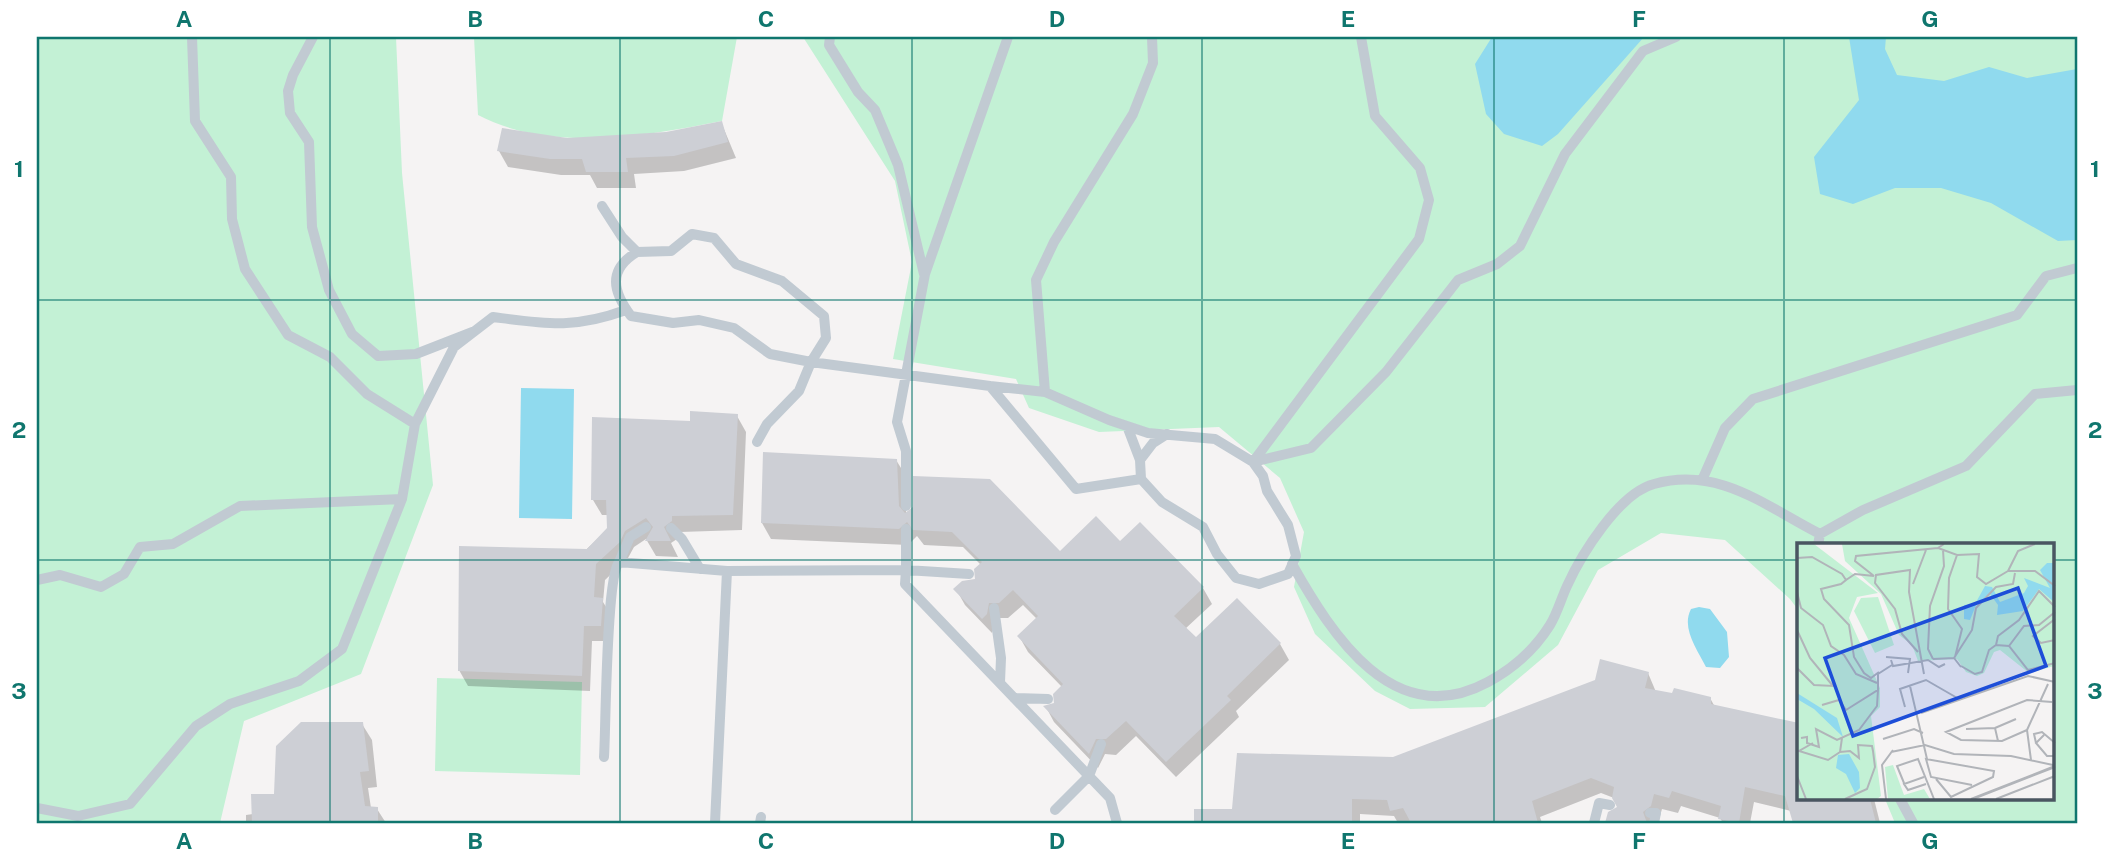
<svg xmlns="http://www.w3.org/2000/svg" width="2114" height="860" font-family="'Public Sans',sans-serif">
  <rect width="100%" height="100%" fill="#f5f3f3"/>
  <path fill="#c3f1d5" d="M37 37H396L402 173 433 485 361 674 244 721 220 823H37Z
    M474 37H737L722 121C646 136 550 153 478 115Z
    M803 37H2077V823H1895L1885 799H2053V545H1799V611L1790 599 1725 540 1661 533 1598 570 1558 645 1485 707 1410 709 1375 691 1315 634 1294 587 1304 532 1280 478 1219 427 1099 432 1029 408 1016 379 893 359 912 262 895 181Z
    M437 678 582 682 580 775 435 771Z"/>
  <path fill="#90daee" d="M1492 37H1644L1558 134 1542 146 1504 134 1486 114 1475 64Z
    M1849 37H1886L1885 49 1897 75 1944 81 1989 67 2027 78 2077 69V240L2058 241 1991 203 1941 188H1895L1853 204 1820 194 1814 157 1859 100Z
    M521 388 574 389 572 519 519 518Z
    M1699 607 1710 609 1727 632 1729 657 1720 668 1706 667C1697 649 1681 628 1691 609Z"/>
  <path fill="#0003" d="M721 122 736 158 684 171 634 174 636 188H597L590 175H561L508 167 499 151 567 139 666 134Z
    M737 416 746 432 742 530 680 532V537L671 543 678 557 656 556 646 539 634 547 628 558 605 580 603 602 611 615 610 641H592L590 691 468 686 459 670 609 528 608 515H602L593 500 691 423Z
    M896 460 906 476V515L1060 554 1120 543 1203 588 1212 604 1185 629 1196 640 1280 644 1289 660 1236 711 1239 717 1176 777 1136 736 1116 755 1105 754 1098 768 1054 722 1046 707 1056 705 1062 687 1028 652 1019 636 1037 619 1023 605 1008 618H997L992 633 965 605 956 589 977 580 981 565 963 547 924 545 917 536 908 545 771 539 762 523Z
    M1648 673 1656 692 1710 698 1715 707 1799 725V799H1874L1880 823H1794L1791 811 1754 802 1750 823H1723L1720 818 1681 806 1678 813 1662 809 1658 823H1607L1610 813 1619 808 1614 798 1601 793 1540 817 1542 823H1398L1394 816 1360 814V823H1196V811H1234Z
    M362 724 372 740 377 787 368 788 371 808 377 809 386 823H246V815L253 814Z"/>
  <path fill="#cdcfd5" d="M722 121 728 142 674 156 626 158 628 172H586L582 159H550L497 151 502 128 567 138 666 132Z
    M690 411 738 414 733 515 672 516V521L664 527 671 541H645L653 527 646 518 625 531 620 542 596 564 594 597 603 598 601 626H584L582 676 458 671 459 546 587 549 607 528 606 500H591L592 417 690 421Z
    M763 452 897 459 899 506 905 513 913 507V476L990 479 1060 551 1096 516 1120 541 1140 522 1204 587 1174 616 1196 637 1237 598 1281 643 1227 696 1231 700 1166 762 1126 721 1106 739H1096L1089 754 1043 706 1054 703 1053 694 1063 684 1017 636 1038 616 1013 590 999 603H989L987 614 982 619 953 589 962 581 975 579 974 569 982 562 952 532 913 530 907 522 899 529 761 523Z
    M1600 659 1649 672 1645 688 1672 693 1674 688 1711 697V704L1799 723V799H1870L1876 823H1793L1785 796 1745 787 1739 823 1718 819 1721 806 1672 791 1669 798 1654 794 1651 806 1643 812 1647 823H1605L1608 812 1617 807 1612 798 1614 787 1591 778 1532 801 1538 823H1411L1403 808 1390 811 1387 800 1352 799V823H1194V809H1232L1237 753 1393 757 1595 680Z
    M301 722H363L369 771 360 772 365 806 378 807V823H252L251 794H274L276 746Z"/>
  <g fill="none" stroke-linecap="round" stroke-linejoin="round">
    <path stroke="#c1cad2" stroke-width="10" d="M192 37 195 121 231 177 232 219 245 269 288 335 330 357 367 394 415 424
      M313 37 293 75 288 91 290 113 309 142 312 227 329 290 352 334 378 356 416 354 475 331
      M830 37 829 45 858 92 875 110 898 165 924 274
      M602 206 622 237 637 252 671 251 692 234 714 238 736 264 782 281 824 316 826 338 811 362 799 391 767 424 757 442
      M637 252C607 270 613 292 631 316L673 323 699 320 734 328 770 354 811 362 990 386 1076 489 1141 479
      M990 386 1045 392 1109 420 1148 433 1215 439 1253 462 1263 476 1267 491 1288 525 1296 556 1288 574 1259 584 1236 578 1217 554 1203 527 1162 502 1141 479 1140 460 1153 443 1167 434
      M1045 392 1036 280 1054 242 1133 114 1153 63 1152 37
      M1127 426 1140 460
      M1253 462 1311 448 1386 372 1458 280 1497 264 1520 246 1565 154 1643 51 1676 37
      M1253 462 1419 239 1429 200 1420 168 1375 116 1361 37
      M1703 478 1725 428 1753 399 2017 315 2046 276 2077 268
      M402 499 415 424 454 347 493 317C547 324 574 329 626 310
      M906 506V451L897 422 925 274 1008 37
      M671 528 682 539 700 569
      M906 529V570L969 574
      M1820 534 1863 510 1966 466 2035 394 2077 390
      M619 562 630 537 646 527
      M1292 564C1332 635 1394 733 1488 682 1512 669 1535 649 1550 625 1557 614 1561 599 1567 586 1581 555 1619 493 1654 484 1719 466 1765 506 1820 534L1818 545
      M37 580 60 575 101 587 124 574 140 547 173 544 240 506 402 499 342 649 299 681 230 704 196 726 130 804 78 816 37 808
      M994 608 1001 658 1000 682
      M1014 698 1048 699
      M604 757C606 727 606 577 619 562L727 571 906 570 905 584 1110 798 1117 823
      M1900 799 1913 823
      M1055 810 1089 776 1101 744
      M1650 813H1656L1654 823
      M715 823 727 571
      M760 823 761 817
      M1594 823 1599 803 1610 805"/>
  </g>
  <path fill="none" stroke="#0f766e" stroke-width="2" stroke-opacity="0.55" d="M330 37V823M620 37V823M912 37V823M1202 37V823M1494 37V823M1784 37V823M37 300H2077M37 560H1799M2053 560H2077"/>
  <g transform="translate(1797 543)">
    <rect width="257" height="257" fill="#f5f3f3"/>
    <path d="M0 1H17L81 50 60 54 52 75 83 145V164L74 173 84 253 80 256H0ZM45 1H257V123L232 130 203 107 197 109 187 130 180 133 169 129 160 116 121 118 115 102 102 92 84 51 48 18ZM81 54 97 102 78 110 57 68 64 55ZM96 222 107 252 127 246 133 256H91L88 224Z" fill="#c3f1d5"/>
    <path d="M250 20H257V59L242 46 226 68 200 72 201 62 193 51 179 62 173 77 167 76V62L178 61 188 43 195 44 203 59 227 50 231 43 227 35 253 45 243 27ZM0 150 40 175 46 194 17 166 0 156ZM52 211 62 229 63 245 58 250 49 231 39 225 41 212Z" fill="#90daee"/>
    <path fill="none" stroke="#b1b4b9" stroke-width="2" d="M147 1 141 5 160 12 182 11 180 34 189 41 211 28M238 1 221 8 211 28H238L258 43M0 15 15 14 45 31 49 37 44 41 24 46 27 56 52 82 57 114 67 130 74 135 82 129M77 33 58 18 59 13 141 5M49 37 58 31 77 33M116 41 129 7M0 49 4 65 26 82 34 103 47 112 59 131 80 140M258 76 236 93 244 100 258 97M0 87 13 115 36 143 17 142 0 125M199 102 201 93 222 77 242 48 258 64M212 103 227 83 242 82 258 69M121 109 105 91 98 66 78 40 79 32 113 27 112 49 127 131M89 114 113 116 111 130M158 114 165 86 151 66 152 35 160 12M157 115 175 87 179 65 199 44 216 41 218 30M136 116 131 106 133 63 147 23 146 7M136 116 157 115 164 124M94 117 96 123 131 117 142 124 148 121M164 123 178 131 185 129 192 107 199 102 212 103 231 127 258 120M113 143 130 216M81 147V131L95 122M108 164 103 146 129 137 162 156M124 170 231 133 258 139M198 185 219 176M169 186 198 185 201 198M230 187 205 198 164 197 149 189 230 157 255 159M247 192 239 200 250 213H258M4 195 10 194V200L22 204 19 186 40 197 62 187 80 163 81 147 49 167 42 157 25 162M86 196 117 186 126 190M16 200 2 208 31 217 43 209 45 195M239 200 237 191 245 189 258 200M43 209 53 208 62 215 61 202 75 203 76 208 78 224 70 246 48 256M94 209 128 202 157 211 214 213 256 222M234 217 230 187 251 141M0 233 9 256M127 234 107 241 111 247 129 241M139 236 154 254 196 234 197 228 129 216 134 234 175 242M107 240 100 223 121 216 137 256M89 256 85 222 96 207M174 256 258 223M176 256 258 224M199 256 258 233"/>
    <path fill="#1d4ed8" fill-opacity="0.15" stroke="#1d4ed8" stroke-width="3.5" d="M221 45 249 123 56 193 28 115Z"/>
    <rect width="257" height="257" fill="none" stroke="#4a5661" stroke-width="3.5"/>
  </g>
  <rect width="2114" height="860" fill="none" stroke="#ffffff" stroke-width="77"/>
  <rect x="38" y="38" width="2038" height="784" fill="none" stroke="#0f766e" stroke-width="2.5"/>
  <g font-size="23" text-anchor="middle" font-weight="bold" fill="#0f766e">
    <text x="184" y="27">A</text>
    <text x="475" y="27">B</text>
    <text x="766" y="27">C</text>
    <text x="1057" y="27">D</text>
    <text x="1348" y="27">E</text>
    <text x="1639" y="27">F</text>
    <text x="1930" y="27">G</text>
    <text x="19" y="177">1</text>
    <text x="2095" y="177">1</text>
    <text x="19" y="438">2</text>
    <text x="2095" y="438">2</text>
    <text x="19" y="699">3</text>
    <text x="2095" y="699">3</text>
    <text x="184" y="849">A</text>
    <text x="475" y="849">B</text>
    <text x="766" y="849">C</text>
    <text x="1057" y="849">D</text>
    <text x="1348" y="849">E</text>
    <text x="1639" y="849">F</text>
    <text x="1930" y="849">G</text>
  </g>
</svg>
